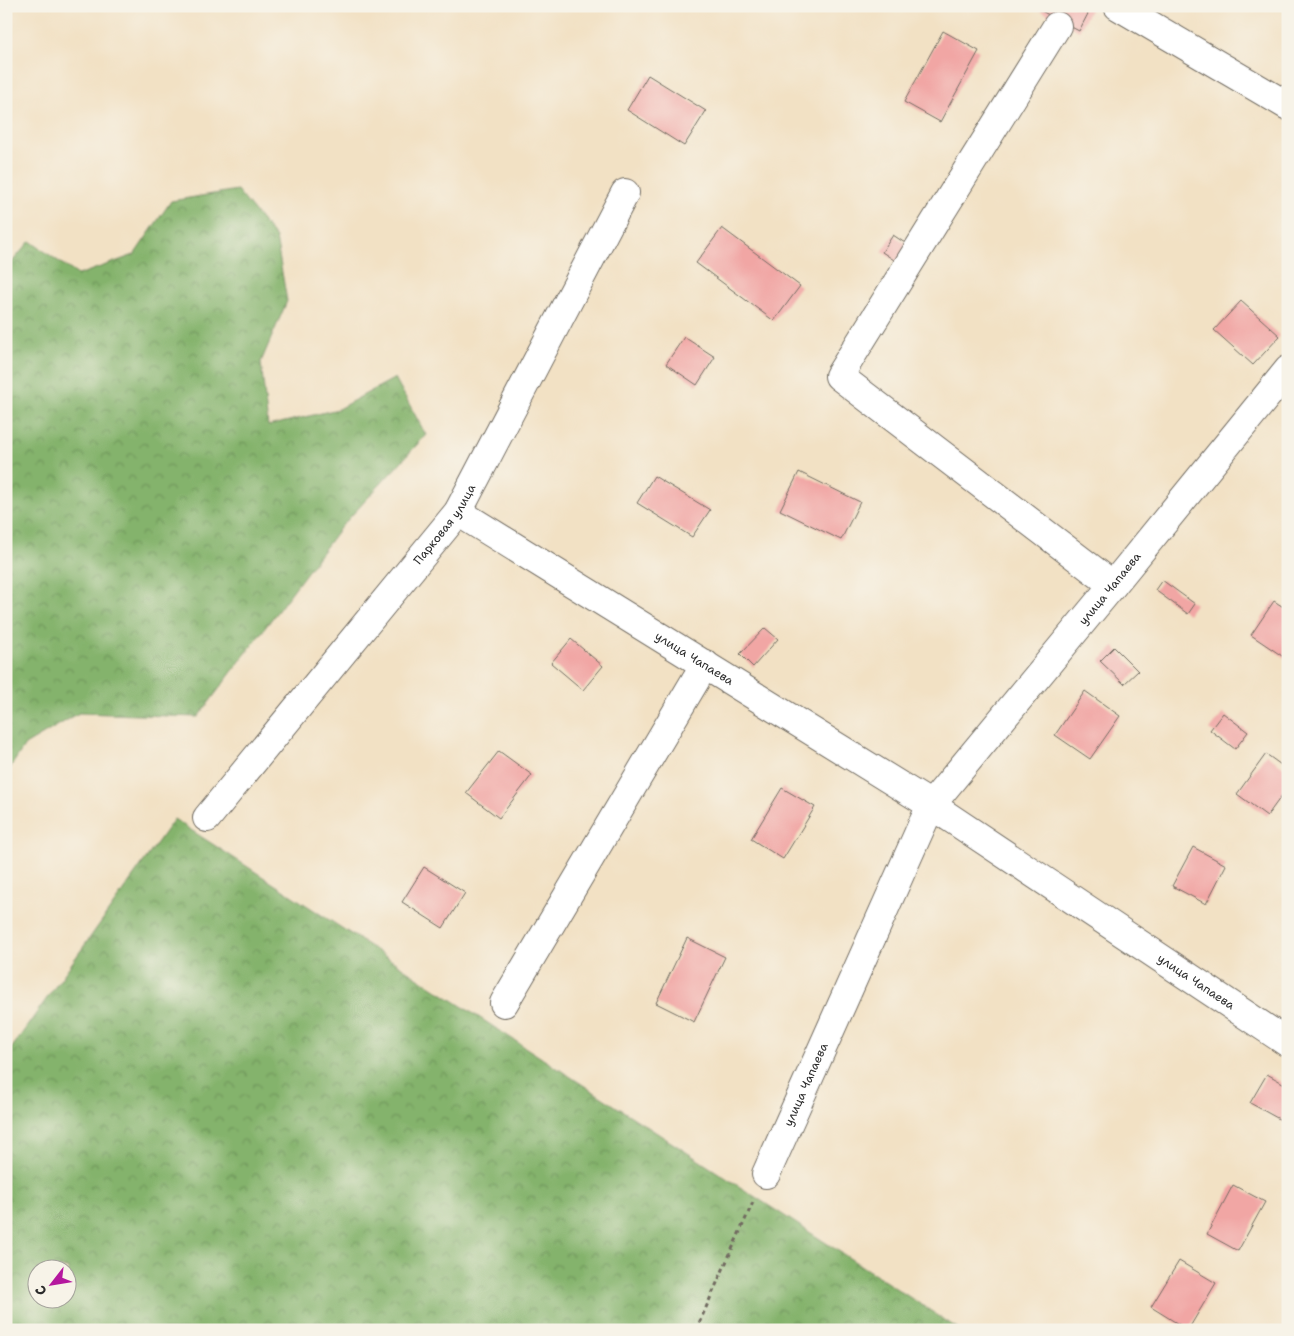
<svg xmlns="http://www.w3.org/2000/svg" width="1294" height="1336" font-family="'Shantell Sans',sans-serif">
  <defs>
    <pattern id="forest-crowns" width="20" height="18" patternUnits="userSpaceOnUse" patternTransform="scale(1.25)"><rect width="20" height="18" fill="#84b36c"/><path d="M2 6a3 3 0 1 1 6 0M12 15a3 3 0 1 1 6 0" fill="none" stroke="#6c9259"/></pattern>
  </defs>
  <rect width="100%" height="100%" fill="#f7f3e8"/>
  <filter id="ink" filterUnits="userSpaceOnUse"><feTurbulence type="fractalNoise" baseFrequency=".02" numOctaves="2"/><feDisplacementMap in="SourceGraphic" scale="10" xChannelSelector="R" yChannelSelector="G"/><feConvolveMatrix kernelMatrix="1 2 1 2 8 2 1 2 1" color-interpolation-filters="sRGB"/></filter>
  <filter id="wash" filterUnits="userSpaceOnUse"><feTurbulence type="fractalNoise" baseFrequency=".0096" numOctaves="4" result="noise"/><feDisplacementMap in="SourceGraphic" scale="20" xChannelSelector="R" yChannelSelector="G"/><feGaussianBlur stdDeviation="1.12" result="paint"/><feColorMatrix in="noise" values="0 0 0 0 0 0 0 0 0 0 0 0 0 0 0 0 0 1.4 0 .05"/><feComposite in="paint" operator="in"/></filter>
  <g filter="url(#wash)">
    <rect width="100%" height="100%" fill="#f2e1c4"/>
    <path fill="url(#forest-crowns)" stroke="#586f4c" fill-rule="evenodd" d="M237 190 276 238 287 301 261 362 268 426 338 409 395 378 426 435 340 528 198 717 79 713 25 745 6 774V269L30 241 78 275 134 255 171 201Z
      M174 819 960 1330H6V1056ZM38 1268H68V1298H38Z"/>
    <g id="blocks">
      <path fill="#f1a6a4" d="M1032 6H1092L1079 31Z
        M943 31 979 51 940 122 904 102Z
        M648 75 706 111 684 146 627 110Z
        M722 228 800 286 774 321 696 263Z
        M893 235 908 245 897 262 882 252Z
        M1241 301 1280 336 1253 365 1214 330Z
        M684 337 715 357 697 385 666 364Z
        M799 472 860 502 841 540 780 510Z
        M654 476 710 510 692 537 637 503Z
        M1162 580 1195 604 1188 614 1155 590Z
        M1274 601 1288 610V660L1251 635Z
        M765 628 778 639 753 667 740 654Z
        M571 639 603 666 583 690 551 663Z
        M1114 647 1138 671 1124 684 1100 661Z
        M1085 691 1120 716 1090 759 1055 735Z
        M1223 713 1248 732 1235 749 1210 730Z
        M499 751 532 775 499 818 466 793Z
        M1266 754 1288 770V787L1267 816 1237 794Z
        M782 788 815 807 783 859 751 839Z
        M1193 847 1226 865 1206 904 1172 886Z
        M424 867 465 893 443 928 402 902Z
        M687 938 725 957 694 1022 656 1003Z
        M1267 1074 1288 1086V1124L1250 1103Z
        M1233 1185 1265 1202 1238 1251 1207 1234Z
        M1179 1261 1216 1283 1188 1330 1151 1307Z"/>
    </g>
  </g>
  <g filter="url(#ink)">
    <use href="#blocks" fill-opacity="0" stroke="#716b61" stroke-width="1"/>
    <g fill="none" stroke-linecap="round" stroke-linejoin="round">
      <g stroke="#716b61" stroke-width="30">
        <g id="minor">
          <path d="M1118 6 1288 106"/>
          <path d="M1057 26 839 376 1113 585"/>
          <path id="s1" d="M458 512 931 805 1288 1043"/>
          <path id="s2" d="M207 818 458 512 625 193"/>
          <path d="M504 1003 705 664"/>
          <path id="s3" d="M766 1174 931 805 1113 585 1288 370"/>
        </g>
      </g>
      <path stroke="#716b61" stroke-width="3" stroke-dasharray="4 4" stroke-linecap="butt" d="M696 1330 754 1200"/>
      <use href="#minor" stroke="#fff" stroke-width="28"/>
    </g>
  </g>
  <g text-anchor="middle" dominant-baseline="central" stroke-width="4.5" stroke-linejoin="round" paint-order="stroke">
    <g font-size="12" fill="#2b2b2b" stroke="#f7f3e8">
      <text stroke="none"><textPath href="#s2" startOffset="378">Парковая улица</textPath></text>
      <text stroke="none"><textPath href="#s3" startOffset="685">улица Чапаева</textPath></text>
      <text stroke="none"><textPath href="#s1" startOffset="278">улица Чапаева</textPath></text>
      <text stroke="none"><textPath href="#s1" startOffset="875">улица Чапаева</textPath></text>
      <text stroke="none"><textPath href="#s3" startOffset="98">улица Чапаева</textPath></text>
    </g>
  </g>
  <rect width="1294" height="1336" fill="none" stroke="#f7f3e8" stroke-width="25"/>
  <g transform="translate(52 1284) rotate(239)"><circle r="24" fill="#f7f3e8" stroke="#a5a39c"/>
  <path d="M0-4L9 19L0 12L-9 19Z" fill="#b5179e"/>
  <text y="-8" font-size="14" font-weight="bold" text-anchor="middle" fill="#2b2b2b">С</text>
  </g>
</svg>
